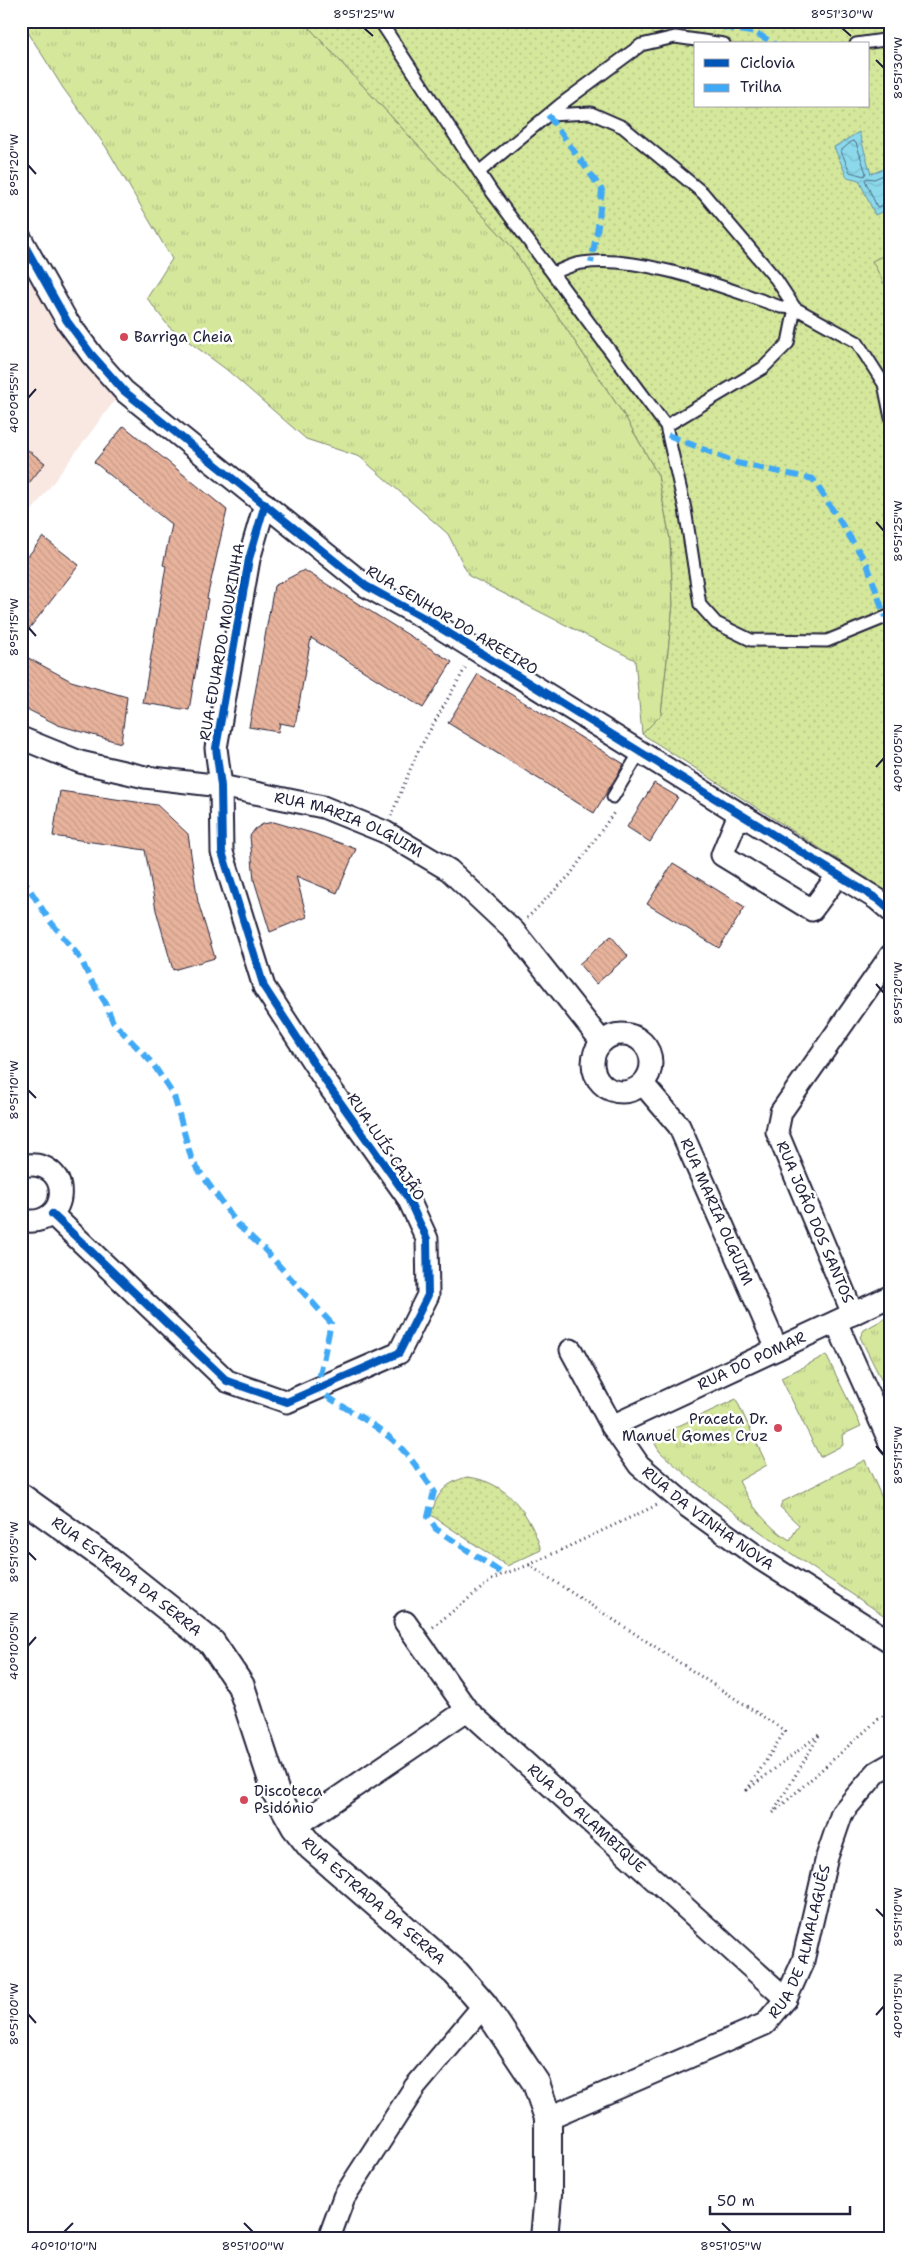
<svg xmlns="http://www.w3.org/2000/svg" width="912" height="2259" font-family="'Shantell Sans',sans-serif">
  <defs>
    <pattern id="grass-tufts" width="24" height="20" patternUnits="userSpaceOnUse" patternTransform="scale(1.25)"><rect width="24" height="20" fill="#d4e79b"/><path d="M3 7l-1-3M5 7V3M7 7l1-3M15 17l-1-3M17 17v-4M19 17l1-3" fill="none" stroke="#b6c686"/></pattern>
    <pattern id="park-dots" width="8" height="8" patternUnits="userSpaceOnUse" patternTransform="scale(1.25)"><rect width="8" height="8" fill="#d4e79b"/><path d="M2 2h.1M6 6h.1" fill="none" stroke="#b6c686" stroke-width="1.8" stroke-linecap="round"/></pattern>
    <pattern id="water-waves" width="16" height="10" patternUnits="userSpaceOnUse" patternTransform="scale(1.25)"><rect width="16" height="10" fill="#8cd9ec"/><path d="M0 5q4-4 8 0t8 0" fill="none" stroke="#78bacb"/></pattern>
    <pattern id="building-back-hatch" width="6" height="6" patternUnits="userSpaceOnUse" patternTransform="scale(1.25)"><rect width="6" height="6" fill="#e8b39c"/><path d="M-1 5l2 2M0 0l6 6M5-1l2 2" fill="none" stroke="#c79a87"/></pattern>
  </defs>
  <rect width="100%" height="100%" fill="#fff"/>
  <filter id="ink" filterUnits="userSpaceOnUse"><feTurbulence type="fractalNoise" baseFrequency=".02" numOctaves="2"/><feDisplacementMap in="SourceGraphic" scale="10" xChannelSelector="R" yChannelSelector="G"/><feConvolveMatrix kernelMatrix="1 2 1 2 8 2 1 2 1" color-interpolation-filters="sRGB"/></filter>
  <g filter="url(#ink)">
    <path fill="#f8e8e1" d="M21 261 70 348 118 396 28 516 21 529Z"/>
    <path fill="url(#grass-tufts)" stroke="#7b846b" d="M21 21H303L511 246 626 418 658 475 670 539 673 605 661 715 642 734 635 660 469 576 448 534 360 457 306 439 227 370 169 327 147 298 172 259 106 147 63 88Z
      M891 1315V1387L886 1389 860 1337 864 1330Z
      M826 1355 861 1426 842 1435 843 1445 820 1457 781 1378Z
      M736 1399 767 1465 739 1481C749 1503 768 1528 790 1540L799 1525 780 1507 782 1502 865 1460 891 1518V1620C811 1567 731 1516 660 1452L655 1444 657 1436Z"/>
    <path fill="url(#park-dots)" stroke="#7b846b" fill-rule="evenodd" d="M303 21H891V894L642 734 661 715 673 605 670 539 658 475 626 418 511 246ZM696 44H868V106H696Z
      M467 1477C507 1481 530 1514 541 1550L507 1566 431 1515C437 1493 445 1483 467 1477Z"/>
    <path fill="#d4e79b" stroke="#7b846b" d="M891 252V296L872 261Z"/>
    <path fill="url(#water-waves)" stroke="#6290a5" d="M859 132 871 174 891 166V208L875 215 859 180 847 177 834 147Z"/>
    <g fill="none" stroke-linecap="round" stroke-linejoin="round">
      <path stroke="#4c6b82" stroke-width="1" d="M853 141 856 143 866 173 864 176 850 172 841 151Z
        M891 172 874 179 867 178 865 180 877 207 891 204"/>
    </g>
    <path fill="url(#building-back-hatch)" stroke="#22223b" d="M124 426 227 510 207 598 208 599 189 710 143 703 166 566 163 565 172 525 94 462Z
      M21 445 45 463 21 493Z
      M43 537 79 565 21 639V565Z
      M304 570 452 662 423 708 311 638 295 726 280 723 278 732 249 727 274 586Z
      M21 654 71 681 127 697 121 743 58 725 21 706Z
      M478 674 624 764 594 813 448 723Z
      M654 783 678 797 650 842 627 827Z
      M60 791 157 805 188 834 198 902 215 958 173 970 156 910 145 850 53 836Z
      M274 822 315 834 356 849 337 893 296 876 307 917 270 932 254 880 250 836 255 829 263 824Z
      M673 863 745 907 719 948 647 904Z
      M611 936 628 956 596 984 579 964Z"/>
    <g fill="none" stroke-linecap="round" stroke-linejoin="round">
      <g stroke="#22223b" stroke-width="15">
        <path id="service" d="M380 21 492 192 666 426 685 509 700 605 716 623 751 640 827 641 891 615
          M856 44 891 39
          M548 115 591 113 623 127 703 193 776 279 795 308 788 343 763 368 666 426
          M479 172 560 105 641 45 675 37 724 44
          M553 273C562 270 572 264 582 263 640 254 725 288 781 307L795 308 857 342 884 384 891 418
          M613 797 640 752"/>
      </g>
      <g stroke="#22223b" stroke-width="25">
        <g id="minor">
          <path d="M21 239 67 321 92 355 124 391 366 586 426 619 877 899 891 911"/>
          <path id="s1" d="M21 738 80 762 145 777 221 786 323 807 385 832 449 870 514 931 602 1042"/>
          <path d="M739 814 722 855 812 910 838 875"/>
          <circle cx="622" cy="1063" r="29"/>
          <path id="s2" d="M643 1084 679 1126 777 1349"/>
          <path d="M21 1166C74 1155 73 1231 21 1220"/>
          <path d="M52 1214 227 1381 287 1402 399 1353 428 1295 427 1239 408 1198 328 1085 264 987 222 852 221 786 216 748 249 559 265 504"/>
          <path d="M853 1314 777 1132 781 1112 891 955"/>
          <path d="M836 1322 880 1420"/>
          <path id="s3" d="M571 1350 612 1426 639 1465 687 1506 762 1560 891 1642"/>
          <path d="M891 1415 880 1420 891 1445"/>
          <path id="s4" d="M612 1426 891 1296"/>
          <path id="s5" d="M405 1622 467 1710 786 1999"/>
          <path d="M295 1827 467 1710"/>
          <path id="s6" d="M548 2118 765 2024 786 1999 803 1961 827 1857 842 1813 877 1772 891 1764"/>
          <path d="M329 2238 344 2197 415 2087 484 2005"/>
        </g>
      </g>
      <g stroke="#22223b" stroke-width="30">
        <g id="tertiary">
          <path id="s7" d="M21 1497 103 1556 212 1643 241 1686 276 1793 295 1827 311 1847 456 1973 484 2005 536 2083 548 2118V2195L544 2238"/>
        </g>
      </g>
      <path stroke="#22223b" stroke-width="3" stroke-dasharray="1 4" stroke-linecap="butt" d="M391 816 417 753 467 665
        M527 918 570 875 615 811
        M529 1565 657 1505
        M433 1627 493 1579 503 1574 529 1565 785 1731 747 1790 820 1734 773 1813 891 1708"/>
      <use href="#service" stroke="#fff" stroke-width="11"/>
      <use href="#minor" stroke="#fff" stroke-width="21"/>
      <use href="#tertiary" stroke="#fff" stroke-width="26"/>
      <path stroke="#3fa9f5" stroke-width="6" stroke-dasharray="12 6" stroke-linecap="butt" d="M687 21 756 33 775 44
        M548 115 602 190 598 226 591 263
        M668 435 737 463 813 479 867 564 885 617
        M21 876 50 921 81 959 90 979 105 1002 113 1022 153 1064 174 1096 192 1161 238 1225 264 1249 331 1323 317 1389C340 1407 367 1418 389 1437 407 1451 421 1473 434 1491L428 1517 436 1529 503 1574"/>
      <g stroke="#fff" stroke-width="11">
        <path id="cycleway" d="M21 239 67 321 92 355 124 391 366 586 426 619 877 899 891 911
          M52 1214 227 1381 287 1402 399 1353 428 1295 427 1239 408 1198 328 1085 264 987 222 852 221 786 216 748 249 559 265 504"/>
      </g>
      <use href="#cycleway" stroke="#0057b8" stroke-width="8"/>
    </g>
  </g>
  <path fill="none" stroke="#22223b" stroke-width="2" d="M364 28 373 36M842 28 851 36M876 60 884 68M28 165 36 174M28 398 36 389M876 522 884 531M28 627 36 636M876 767 884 758M876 984 884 993M28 1090 36 1098M876 1446 884 1455M28 1552 36 1560M28 1646 36 1637M876 1909 884 1917M28 2014 36 2023M876 2015 884 2006M244 2223 253 2232M722 2223 731 2232M64 2232 73 2223"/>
  <g fill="#d1495b" stroke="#fff" stroke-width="2">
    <circle cx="124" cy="337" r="5"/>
    <circle cx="778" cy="1428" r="5"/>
    <circle cx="244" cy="1800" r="5"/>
  </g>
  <g text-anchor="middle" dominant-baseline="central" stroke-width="5" stroke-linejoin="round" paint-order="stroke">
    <g font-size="15" fill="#22223b" stroke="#fff" text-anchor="start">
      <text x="134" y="337">Barriga Cheia</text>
      <text x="768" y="1419" text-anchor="end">Praceta Dr.<tspan x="768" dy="17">Manuel Gomes Cruz</tspan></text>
      <text x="254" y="1791">Discoteca<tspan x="254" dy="17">Psidónio</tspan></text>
    </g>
    <g font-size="15" fill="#22223b" stroke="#fff">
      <text transform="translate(452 620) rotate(31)">RUA SENHOR DO AREEIRO</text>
      <text transform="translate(222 642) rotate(-80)">RUA EDUARDO MOURINHA</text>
      <text stroke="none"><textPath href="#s1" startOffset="341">RUA MARIA OLGUIM</textPath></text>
      <text transform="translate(386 1147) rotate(56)">RUA LUÍS CAJÃO</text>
      <text stroke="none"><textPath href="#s2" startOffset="149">RUA MARIA OLGUIM</textPath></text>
      <text transform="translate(815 1222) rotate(67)">RUA JOÃO DOS SANTOS</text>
      <text stroke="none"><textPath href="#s4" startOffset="154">RUA DO POMAR</textPath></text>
      <text stroke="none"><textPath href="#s3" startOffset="221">RUA DA VINHA NOVA</textPath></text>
      <text stroke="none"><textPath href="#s7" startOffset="132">RUA ESTRADA DA SERRA</textPath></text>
      <text stroke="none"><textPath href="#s5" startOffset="269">RUA DO ALAMBIQUE</textPath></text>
      <text stroke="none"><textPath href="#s7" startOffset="552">RUA ESTRADA DA SERRA</textPath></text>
      <text stroke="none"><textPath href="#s6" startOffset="328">RUA DE ALMALAGUÊS</textPath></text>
    </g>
  </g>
  <rect width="912" height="2259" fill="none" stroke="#fff" stroke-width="55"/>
  <rect x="694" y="42" width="175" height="65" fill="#ffffff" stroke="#a7a7b1"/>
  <rect x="704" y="59" width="25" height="8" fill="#0057b8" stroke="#a7a7b1"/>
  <text x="740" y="68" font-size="15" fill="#22223b">Ciclovia</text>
  <rect x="704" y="84" width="25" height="8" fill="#3fa9f5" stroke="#a7a7b1"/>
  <text x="740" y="92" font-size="15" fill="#22223b">Trilha</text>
  <path d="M710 2206v8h140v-8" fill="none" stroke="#22223b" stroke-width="2.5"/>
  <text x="717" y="2206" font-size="15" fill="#22223b" stroke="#ffffff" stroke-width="4" paint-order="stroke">50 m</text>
  <rect x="28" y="28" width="856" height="2204" fill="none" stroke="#22223b" stroke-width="2"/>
  <g font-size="12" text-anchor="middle" fill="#22223b">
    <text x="364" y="18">8°51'25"W</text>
    <text x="842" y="18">8°51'30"W</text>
    <text transform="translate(898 68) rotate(-90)" y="4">8°51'30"W</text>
    <text transform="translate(14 165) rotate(-90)" y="4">8°51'20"W</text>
    <text transform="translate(14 398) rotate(-90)" y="4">40°09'55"N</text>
    <text transform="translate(898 531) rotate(-90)" y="4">8°51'25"W</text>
    <text transform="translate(14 627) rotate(-90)" y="4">8°51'15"W</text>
    <text transform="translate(898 758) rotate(-90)" y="4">40°10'05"N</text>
    <text transform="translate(898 993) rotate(-90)" y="4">8°51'20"W</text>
    <text transform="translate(14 1090) rotate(-90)" y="4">8°51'10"W</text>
    <text transform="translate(898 1455) rotate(-90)" y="4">8°51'15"W</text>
    <text transform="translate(14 1552) rotate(-90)" y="4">8°51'05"W</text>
    <text transform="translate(14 1646) rotate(-90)" y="4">40°10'05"N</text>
    <text transform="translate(898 1917) rotate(-90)" y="4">8°51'10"W</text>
    <text transform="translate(898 2006) rotate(-90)" y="4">40°10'15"N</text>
    <text transform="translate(14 2014) rotate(-90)" y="4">8°51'00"W</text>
    <text x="64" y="2250">40°10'10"N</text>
    <text x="253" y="2250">8°51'00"W</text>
    <text x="731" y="2250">8°51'05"W</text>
  </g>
</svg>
